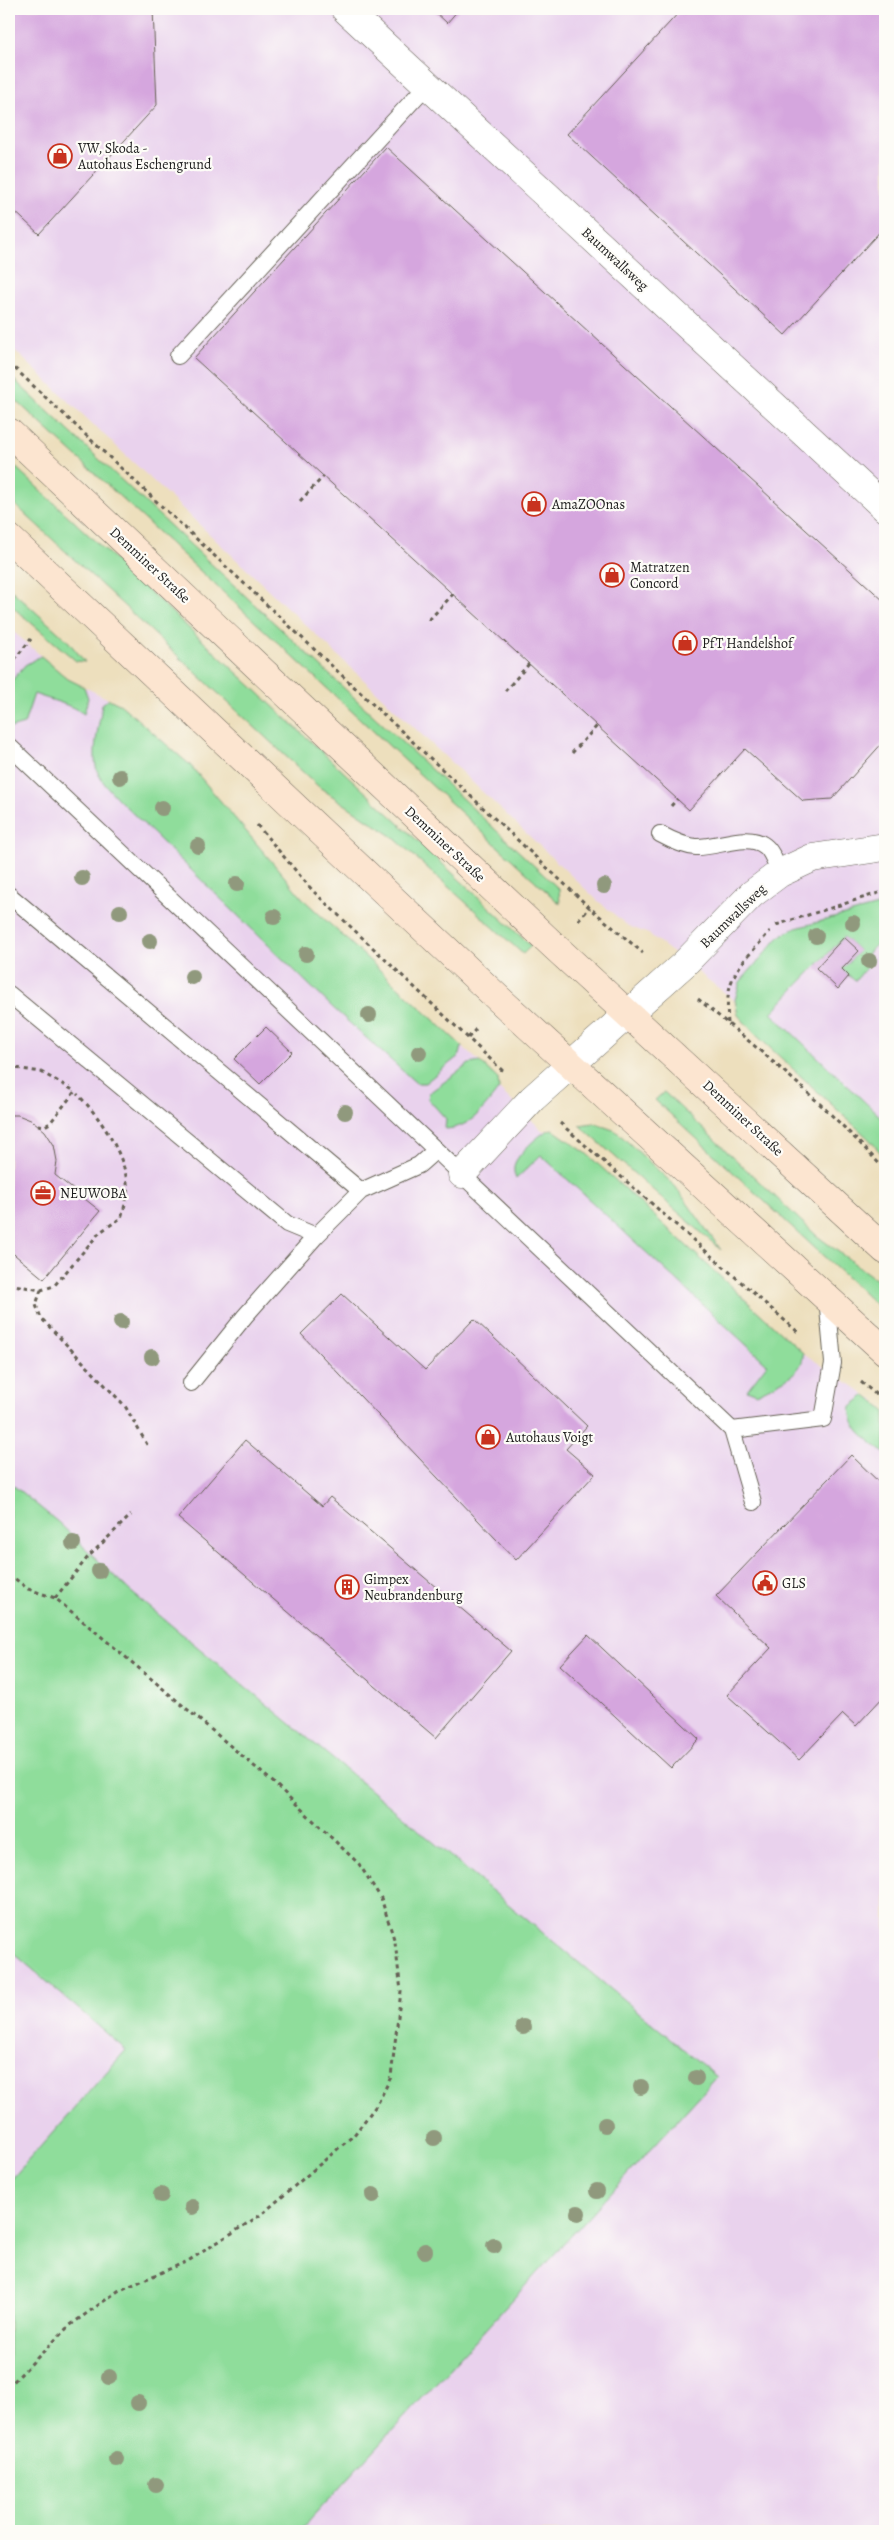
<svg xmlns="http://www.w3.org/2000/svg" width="894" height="2540" font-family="Alegreya,serif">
  <rect width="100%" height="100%" fill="#fdfcf7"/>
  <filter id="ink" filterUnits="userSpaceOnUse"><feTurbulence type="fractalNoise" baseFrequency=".02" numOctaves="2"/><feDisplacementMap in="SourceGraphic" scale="10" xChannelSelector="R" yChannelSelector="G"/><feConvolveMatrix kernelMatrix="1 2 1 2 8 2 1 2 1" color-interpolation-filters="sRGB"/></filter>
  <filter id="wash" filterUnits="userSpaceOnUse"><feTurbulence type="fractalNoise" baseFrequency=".0096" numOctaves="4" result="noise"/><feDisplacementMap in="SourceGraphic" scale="20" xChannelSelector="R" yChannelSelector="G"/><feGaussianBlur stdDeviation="1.12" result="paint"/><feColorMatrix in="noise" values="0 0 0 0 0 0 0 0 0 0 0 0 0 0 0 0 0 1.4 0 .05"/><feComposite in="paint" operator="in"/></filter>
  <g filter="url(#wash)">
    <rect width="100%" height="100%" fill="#eddfbd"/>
    <path fill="#e9d2ed" d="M9 9H885V1158L869 1139 755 1034 738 1015 734 1000 649 934 628 926 597 900 9 345Z
      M9 628 68 679 121 705 190 765 305 901 498 1079 499 1089 543 1131 552 1129 586 1153 803 1353 874 1400 885 1411V2531H9Z"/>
    <path fill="#8fdd9b" stroke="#567c5c" d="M9 375 559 889 560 904 9 394Z
      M9 461 531 946 523 954 392 836 319 787 9 499Z
      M9 588 68 641 85 662 76 661 9 604Z
      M41 656 68 679 84 687 88 698 84 714C70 704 50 700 34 694L24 724 10 728 9 684 25 665Z
      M109 699 121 705 190 765 305 901 462 1046 460 1055 425 1083H416L331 1006 119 800C110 790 99 780 96 767 92 748 100 723 102 704Z
      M885 904V936L867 954 873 960 855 981 842 969 859 951 844 937 771 1013 885 1121V1158L869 1139 755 1034 738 1015 735 1000 740 982 779 937 796 928Z
      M480 1062 498 1079 499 1089C484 1108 471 1128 445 1129L446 1119 428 1099 429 1093 469 1064Z
      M664 1092 817 1236 885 1286V1313L655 1100Z
      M594 1123 616 1131 675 1186 721 1250 579 1125Z
      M552 1129 586 1153 803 1353C805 1375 774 1384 757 1394L747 1390 767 1364 541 1155 516 1179C514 1174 513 1169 515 1163 519 1153 542 1131 552 1129Z
      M866 1395 885 1411V1454C871 1441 847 1427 851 1406Z
      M9 1482 59 1523 130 1591 717 2077 300 2531H9V2182L126 2050 9 1949Z"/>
    <g id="blocks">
      <path fill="#d5a6de" d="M9 9H153L157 105 39 234 9 206Z
        M432 9H459L447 23Z
        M682 9H885V226L785 335 567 134Z
        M386 147 885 602V740L832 799 803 801 745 749 689 810 194 358Z
        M844 937 859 951 842 969 849 976 838 989 816 968Z
        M266 1027 292 1052 260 1084 234 1059Z
        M9 1115H18L33 1121 45 1131 54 1145 57 1161 55 1175 100 1211 44 1279 9 1250Z
        M342 1294 425 1370 474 1319 587 1426 566 1449 595 1474 516 1560 301 1334Z
        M245 1440 322 1506 330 1497 511 1651 436 1738 178 1518Z
        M851 1455 885 1488V1695L856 1726 843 1714 799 1760 727 1695 771 1648 716 1596Z
        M588 1635 699 1739 671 1768 560 1665Z"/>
    </g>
  </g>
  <g filter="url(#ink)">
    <use href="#blocks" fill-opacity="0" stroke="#656054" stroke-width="1"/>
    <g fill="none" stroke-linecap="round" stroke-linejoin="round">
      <g stroke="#656054" stroke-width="18">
        <path id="service" d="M178 356 427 85
          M9 746 732 1430 753 1502
          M660 834C671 840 683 846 696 847 716 848 748 832 765 846 772 851 776 865 780 873
          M9 895 361 1191
          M9 994 287 1224 316 1236
          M191 1383 245 1316 316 1236 361 1191 419 1165 436 1150
          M732 1430 823 1419 833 1363 827 1297"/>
      </g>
      <g stroke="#656054" stroke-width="29">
        <path id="minor" d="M345 9 885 508
          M462 1174 532 1099 684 964 752 894 780 873 812 858 885 847"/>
      </g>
      <g stroke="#656054" stroke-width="29">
        <path id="secondary" d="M9 432 554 946 885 1250
          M9 538 502 1002 885 1351"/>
      </g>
      <path stroke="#656054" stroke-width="3" stroke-dasharray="4 4" stroke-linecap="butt" d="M9 363 590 908 643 953
        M300 501 324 476
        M429 620 453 594
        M9 666 31 639
        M505 691 529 664
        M572 753 597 726
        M671 806 677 799
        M257 825 313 891 505 1073
        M578 920 590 908
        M776 925 885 891
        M698 999C763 1052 829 1108 885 1170
        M728 1023C724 973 740 967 770 931
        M468 1038 476 1029
        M9 1067 41 1072 73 1090
        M560 1123 799 1333
        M38 1125 45 1126 50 1123 76 1090
        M9 1284 41 1290 54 1286 100 1232 121 1218C123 1211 126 1203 127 1195 131 1162 100 1116 77 1094
        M41 1290 36 1305 41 1318 125 1406 149 1448
        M861 1382 885 1402
        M9 1574 28 1589 55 1598 115 1648 274 1783 359 1864 381 1898 395 1942 401 1991 391 2077 378 2103 354 2135 262 2214 188 2261 118 2291 69 2326 9 2386
        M55 1598 88 1557 131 1515"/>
      <use href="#service" stroke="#fff" stroke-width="16"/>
      <use href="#minor" stroke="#fff" stroke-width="28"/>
      <use href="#secondary" stroke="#fce5d0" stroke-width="28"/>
    </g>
    <g fill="#90997d">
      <circle cx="120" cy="777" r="8"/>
      <circle cx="162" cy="808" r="8"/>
      <circle cx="198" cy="846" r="8"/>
      <circle cx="82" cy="878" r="8"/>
      <circle cx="237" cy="884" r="8"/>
      <circle cx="604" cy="886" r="8"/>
      <circle cx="120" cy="912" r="8"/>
      <circle cx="274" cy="917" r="8"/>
      <circle cx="853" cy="923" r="8"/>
      <circle cx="816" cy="936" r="8"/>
      <circle cx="150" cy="941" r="8"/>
      <circle cx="306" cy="954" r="8"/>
      <circle cx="869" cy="961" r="8"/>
      <circle cx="192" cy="977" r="8"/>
      <circle cx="369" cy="1015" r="8"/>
      <circle cx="419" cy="1053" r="8"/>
      <circle cx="345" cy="1112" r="8"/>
      <circle cx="121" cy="1322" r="8"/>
      <circle cx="152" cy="1357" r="8"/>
      <circle cx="73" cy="1543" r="8"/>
      <circle cx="99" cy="1571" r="8"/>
      <circle cx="523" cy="2027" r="8"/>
      <circle cx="696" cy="2078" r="8"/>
      <circle cx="641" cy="2087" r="8"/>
      <circle cx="605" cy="2125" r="8"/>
      <circle cx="434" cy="2138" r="8"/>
      <circle cx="597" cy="2191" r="8"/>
      <circle cx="161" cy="2195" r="8"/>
      <circle cx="373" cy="2195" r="8"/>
      <circle cx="192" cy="2207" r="8"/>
      <circle cx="578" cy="2213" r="8"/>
      <circle cx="494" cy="2246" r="8"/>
      <circle cx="425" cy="2251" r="8"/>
      <circle cx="109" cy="2377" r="8"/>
      <circle cx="138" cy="2403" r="8"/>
      <circle cx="116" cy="2459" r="8"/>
      <circle cx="156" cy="2485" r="8"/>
    </g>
  </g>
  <defs>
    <g id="shop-ring" transform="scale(1.25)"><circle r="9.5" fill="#fdfcf7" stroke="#c8321e" stroke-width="1.5"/><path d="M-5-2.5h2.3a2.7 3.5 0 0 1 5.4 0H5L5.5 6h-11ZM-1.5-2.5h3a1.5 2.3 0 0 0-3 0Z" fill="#c8321e"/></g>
    <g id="office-ring" transform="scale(1.25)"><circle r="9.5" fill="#fdfcf7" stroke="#c8321e" stroke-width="1.5"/><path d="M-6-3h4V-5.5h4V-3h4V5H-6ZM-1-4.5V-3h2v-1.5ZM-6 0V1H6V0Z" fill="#c8321e"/></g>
    <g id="civic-ring" transform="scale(1.25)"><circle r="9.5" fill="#fdfcf7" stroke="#c8321e" stroke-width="1.5"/><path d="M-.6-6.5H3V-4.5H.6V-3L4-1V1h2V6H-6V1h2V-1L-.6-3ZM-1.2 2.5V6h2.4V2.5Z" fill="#c8321e"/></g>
    <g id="building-ring" transform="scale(1.25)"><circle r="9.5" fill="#fdfcf7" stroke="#c8321e" stroke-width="1.5"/><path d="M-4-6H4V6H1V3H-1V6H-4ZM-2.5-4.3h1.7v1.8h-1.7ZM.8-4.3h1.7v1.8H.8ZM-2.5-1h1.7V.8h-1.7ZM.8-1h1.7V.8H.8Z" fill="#c8321e"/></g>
  </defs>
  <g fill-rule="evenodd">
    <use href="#shop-ring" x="60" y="156"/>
    <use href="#shop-ring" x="534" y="504"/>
    <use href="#shop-ring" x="612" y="575"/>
    <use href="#shop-ring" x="685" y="643"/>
    <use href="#office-ring" x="43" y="1193"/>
    <use href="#shop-ring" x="488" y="1437"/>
    <use href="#civic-ring" x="765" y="1583"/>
    <use href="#building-ring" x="347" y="1587"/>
  </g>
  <g text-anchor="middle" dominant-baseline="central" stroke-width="4.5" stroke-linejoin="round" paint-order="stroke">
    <g font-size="14" fill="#1c1c1c" stroke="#fdfcf7" text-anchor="start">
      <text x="78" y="148">VW, Skoda -<tspan x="78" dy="16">Autohaus Eschengrund</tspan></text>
      <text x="552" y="504">AmaZOOnas</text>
      <text x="630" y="567">Matratzen<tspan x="630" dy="16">Concord</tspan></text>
      <text x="702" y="643">PfT Handelshof</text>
      <text x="60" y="1193">NEUWOBA</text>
      <text x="506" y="1437">Autohaus Voigt</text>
      <text x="364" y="1579">Gimpex<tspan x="364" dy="16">Neubrandenburg</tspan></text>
      <text x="782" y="1583">GLS</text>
    </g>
    <g font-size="14" fill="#1c1c1c" stroke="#fdfcf7">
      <text transform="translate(615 259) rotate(43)">Baumwallsweg</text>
      <text transform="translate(150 565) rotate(43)">Demminer Straße</text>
      <text transform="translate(445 844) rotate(43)">Demminer Straße</text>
      <text transform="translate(733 916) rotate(-44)">Baumwallsweg</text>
      <text transform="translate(743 1118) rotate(43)">Demminer Straße</text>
    </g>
  </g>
  <rect width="894" height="2540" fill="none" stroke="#fdfcf7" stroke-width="30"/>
</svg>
